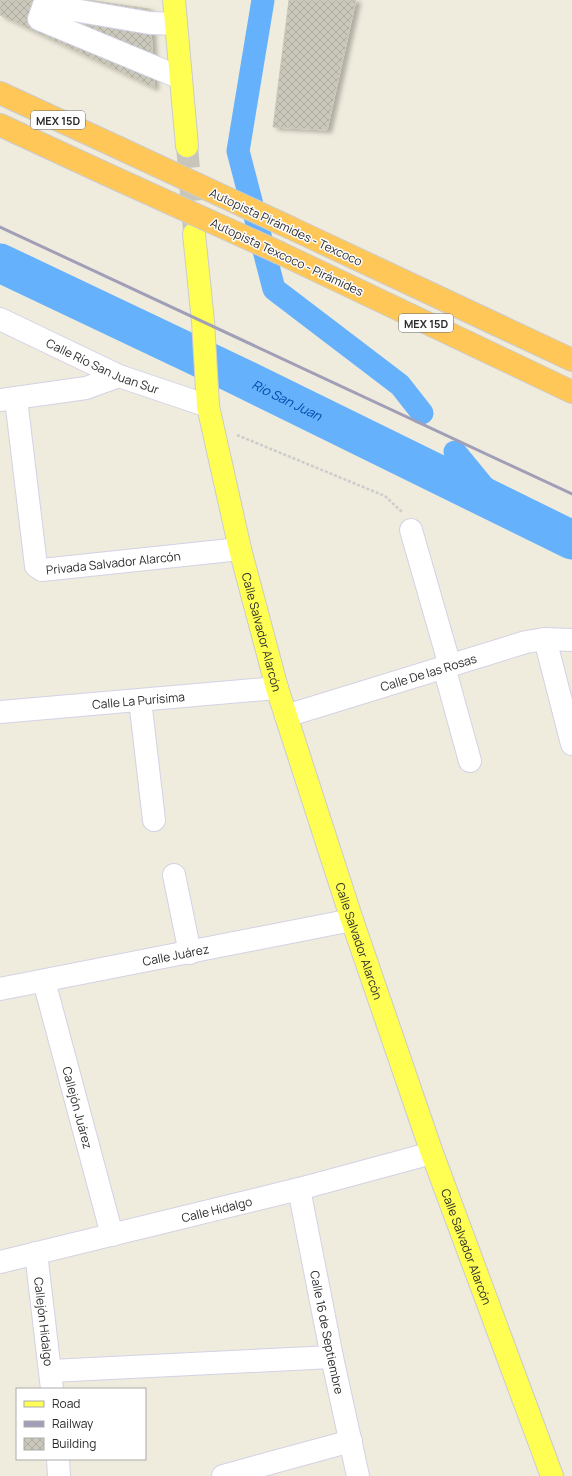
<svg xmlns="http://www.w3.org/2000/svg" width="572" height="1476" font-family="Manrope,sans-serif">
  <defs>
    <pattern id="building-cross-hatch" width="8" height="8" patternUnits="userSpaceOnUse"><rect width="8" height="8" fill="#cac8bb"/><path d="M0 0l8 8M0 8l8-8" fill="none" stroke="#aeaca1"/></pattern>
    <filter id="shadow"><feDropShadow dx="4.5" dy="2.5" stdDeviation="2" flood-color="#0004"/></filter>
  </defs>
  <rect width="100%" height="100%" fill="#efebdd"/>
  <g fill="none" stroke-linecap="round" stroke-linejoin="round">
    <path stroke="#65b1fc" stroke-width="23" d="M263 0 238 151 274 289 400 385 422 413
      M455 452 497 503"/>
    <path stroke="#65b1fc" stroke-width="39" id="s1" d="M0 263 234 374 572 540"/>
  </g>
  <path fill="url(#building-cross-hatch)" stroke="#cbc8b6" filter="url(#shadow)" d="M0 0H89L150 9 154 88 0 15Z
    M289 0H356L327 130 273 127Z"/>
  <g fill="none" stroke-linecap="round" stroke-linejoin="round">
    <path stroke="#c8c5ba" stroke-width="22" stroke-dasharray="22 11" stroke-linecap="butt" d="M187 146 194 230"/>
    <g stroke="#d3d2e6" stroke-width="24">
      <g id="minor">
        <path d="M176 24 150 23 44 5 39 19 181 78"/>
        <path id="s2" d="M0 319 119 376 208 406"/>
        <path id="s3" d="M16 399 36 566 42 570 240 549"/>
        <path d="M0 400 86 388 119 376"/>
        <path d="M411 530 450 666"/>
        <path d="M545 639 572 744"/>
        <path d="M444 667 470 761"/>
        <path d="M140 700 154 820"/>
        <path id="s4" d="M0 712 277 688"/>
        <path id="s5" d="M286 716 526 642 545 639 572 640"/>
        <path d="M174 875 190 953"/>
        <path id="s6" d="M44 981 112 1235"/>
        <path id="s7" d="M0 989 352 920"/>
        <path id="s8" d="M299 1189 332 1357 358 1476"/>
        <path id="s9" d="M36 1253 52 1389"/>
        <path id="s10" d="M0 1262 299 1189 432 1153"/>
        <path d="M51 1371 332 1357"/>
        <path d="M58 1459 59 1476"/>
        <path d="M223 1476 351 1441"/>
      </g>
    </g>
    <g stroke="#ccc" stroke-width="24">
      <g id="major">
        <path d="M174 0 187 146"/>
        <path id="s11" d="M194 234 203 321 208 406 240 549 277 688 352 920 432 1153 552 1476"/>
      </g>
    </g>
    <g stroke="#ccc" stroke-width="24">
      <path id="highway" d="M0 93 117 147
        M0 125 106 174
        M291 228 572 360
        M280 253 572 392"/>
    </g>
    <path stroke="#ccc" stroke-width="2.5" stroke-dasharray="3 2" stroke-linecap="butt" d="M237 435 385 496 402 512"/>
    <use href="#minor" stroke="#fff" stroke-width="22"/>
    <use href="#major" stroke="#fffe52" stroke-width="22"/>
    <use href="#highway" stroke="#ffc758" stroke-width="22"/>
    <path stroke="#a19fb8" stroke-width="3" d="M0 227 572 494"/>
    <g stroke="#ccc" stroke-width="24" stroke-linecap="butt">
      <path id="highway-bridge" d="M117 147 291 228
        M106 174 280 253"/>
    </g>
    <use href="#highway-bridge" stroke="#ffc758" stroke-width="22"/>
  </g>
  <g text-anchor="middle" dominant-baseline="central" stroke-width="3" stroke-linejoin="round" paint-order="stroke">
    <g fill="#fff" stroke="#6b6b6b" stroke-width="1">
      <rect x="31" y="111" width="54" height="18" rx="3"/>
      <rect x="399" y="314" width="54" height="18" rx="3"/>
    </g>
    <g font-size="11" font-weight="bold" fill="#2c2c2c">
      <text x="58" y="120">MEX 15D</text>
      <text x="426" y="323">MEX 15D</text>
    </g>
    <g font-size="12" fill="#2c2c2c" stroke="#fff">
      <text transform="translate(286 227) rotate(25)">Autopista Pirámides - Texcoco</text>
      <text transform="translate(287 257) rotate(25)">Autopista Texcoco - Pirámides</text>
      <text stroke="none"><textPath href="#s2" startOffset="113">Calle Río San Juan Sur</textPath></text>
      <text stroke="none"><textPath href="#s3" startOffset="247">Privada Salvador Alarcón</textPath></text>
      <text stroke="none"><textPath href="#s11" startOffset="405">Calle Salvador Alarcón</textPath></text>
      <text stroke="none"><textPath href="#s5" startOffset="149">Calle De las Rosas</textPath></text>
      <text stroke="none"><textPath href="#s4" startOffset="139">Calle La Purísima</textPath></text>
      <text stroke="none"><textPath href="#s11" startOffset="729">Calle Salvador Alarcón</textPath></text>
      <text stroke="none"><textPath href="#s7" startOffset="179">Calle Juárez</textPath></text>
      <text stroke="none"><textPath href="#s6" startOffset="131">Callejón Juárez</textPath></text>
      <text stroke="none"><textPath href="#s10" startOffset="223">Calle Hidalgo</textPath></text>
      <text stroke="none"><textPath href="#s11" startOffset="1053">Calle Salvador Alarcón</textPath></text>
      <text stroke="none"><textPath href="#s9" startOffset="69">Callejón Hidalgo</textPath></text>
      <text stroke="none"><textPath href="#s8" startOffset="146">Calle 16 de Septiembre</textPath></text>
    </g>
    <g font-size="13" font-style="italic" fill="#004aac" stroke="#fff">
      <text stroke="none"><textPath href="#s1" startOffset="318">Rio San Juan</textPath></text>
    </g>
  </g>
  <rect x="16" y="1388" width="130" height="72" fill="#ffffff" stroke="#ababab"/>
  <rect x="24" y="1401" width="20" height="6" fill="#fffe52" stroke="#ababab"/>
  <text x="52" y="1408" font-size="12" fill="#2c2c2c">Road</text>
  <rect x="24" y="1421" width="20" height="6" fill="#a19fb8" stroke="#ababab"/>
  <text x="52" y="1428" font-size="12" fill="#2c2c2c">Railway</text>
  <rect x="24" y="1438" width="20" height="12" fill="url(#building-cross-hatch)" stroke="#ababab"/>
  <text x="52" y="1448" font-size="12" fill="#2c2c2c">Building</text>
</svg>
